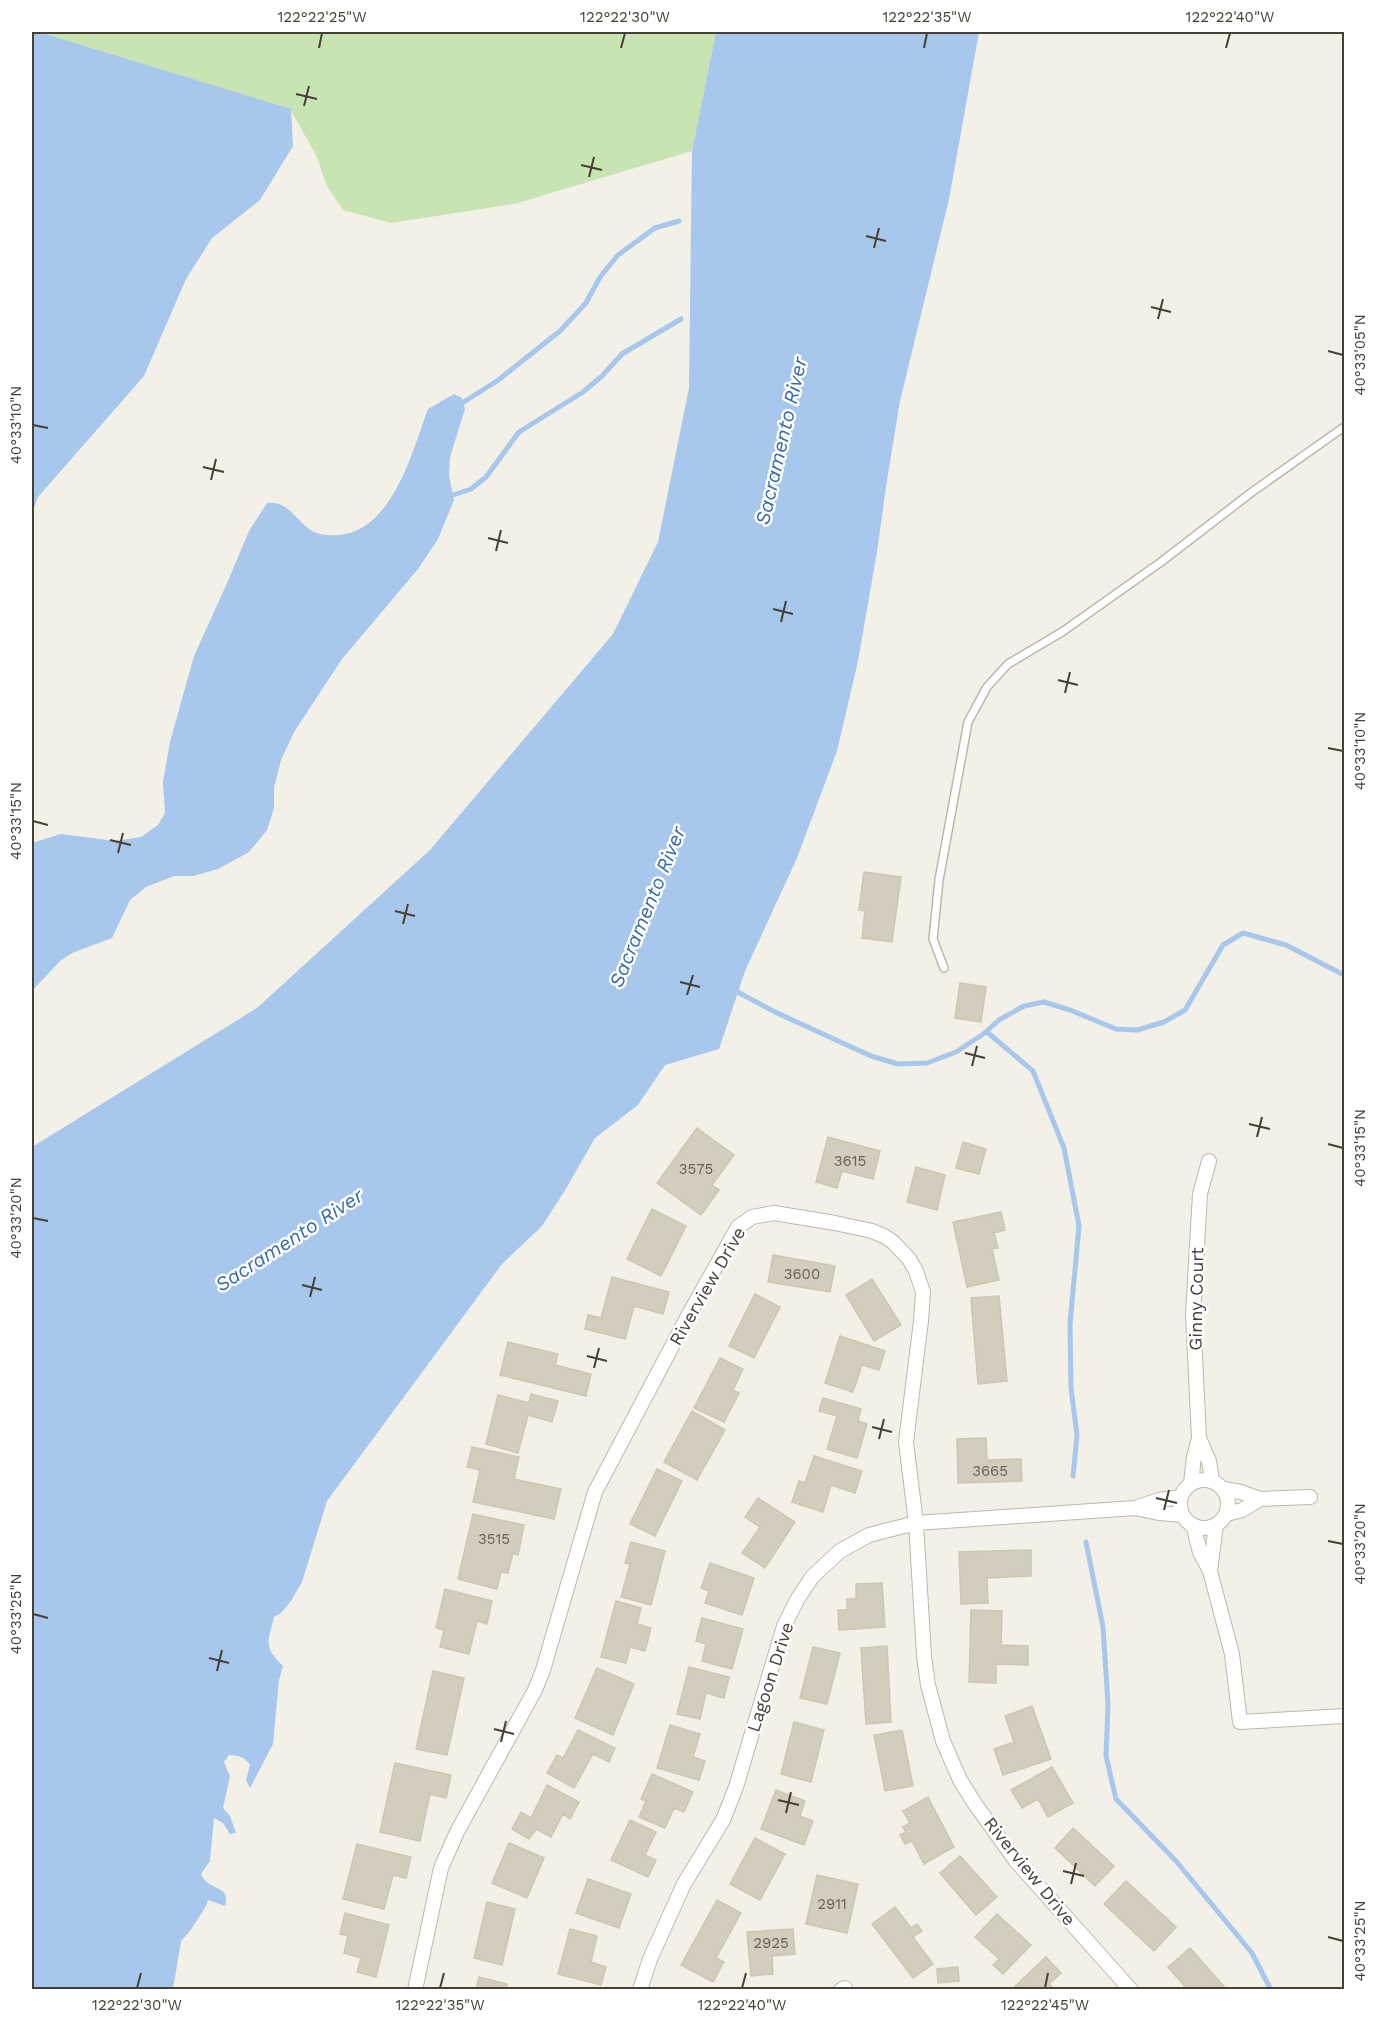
<svg xmlns="http://www.w3.org/2000/svg" width="1376" height="2021" font-family="'Work Sans',sans-serif">
  <rect width="100%" height="100%" fill="#f2f0e7"/>
  <path fill="#c8e4b2" d="M39 32H716L692 151 514 204 391 223 343 210 327 186 317 157 290 109Z"/>
  <path fill="#a7c7ec" d="M32 32H39L291 109 293 146 260 200 212 238 186 279 144 376 38 497 32 513Z
    M716 32H979L949 199 900 401 887 480 877 552 858 661 837 751 797 858 745 971 719 1049 665 1065 638 1105 595 1138 564 1192 542 1226 502 1264 327 1501 302 1582 291 1601 281 1613 274 1617C268 1642 263 1647 283 1666L279 1680 273 1744 250 1788 246 1780 250 1765C245 1757 238 1755 229 1755L224 1762 230 1776 223 1808 230 1816 236 1833 230 1834 223 1823 214 1818 210 1861 201 1874C209 1893 231 1883 225 1906L208 1900 206 1906 190 1931 181 1941 173 1989H32V1147L257 1008 430 850 613 634 658 542 689 388 692 151Z
    M454 394 462 398 465 409 450 457 449 476 454 500 438 539 418 569 342 659 294 732 281 760 274 788V808L267 830 249 852 218 869 193 876H174L146 887 130 900 112 938 72 953 60 961 32 991V843L61 834 115 841 141 837 158 825 165 813 163 782 170 742 194 656 228 581 249 531 267 503C288 500 296 521 312 531 319 535 331 536 339 535 393 530 412 452 428 409Z"/>
  <g fill="none" stroke-linecap="round" stroke-linejoin="round">
    <path stroke="#a7c7ec" stroke-width="5" d="M459 405 497 381 560 331 586 303 600 277 618 255 655 228 679 221
      M447 497 471 489 486 477 519 432 583 392 602 376 622 354 681 319
      M732 989 775 1012 871 1056 898 1064 927 1063 956 1052 982 1035 999 1020 1024 1006 1044 1002 1070 1010 1116 1029 1137 1030 1164 1022 1185 1010 1223 945 1243 933 1286 945 1344 975
      M987 1032 1033 1071 1064 1148 1079 1226 1070 1324 1071 1388 1077 1435 1073 1476
      M1086 1542 1103 1627 1108 1704 1106 1756 1116 1799 1176 1861 1252 1953 1271 1990"/>
  </g>
  <path fill="#d3cdbd" stroke="#cec6b1" stroke-width="1.5" d="M864 872 901 877 892 942 862 938 865 911 859 910Z
    M960 983 986 987 981 1022 955 1018Z
    M697 1128 734 1155 712 1185 719 1190 701 1215 657 1183Z
    M828 1137 880 1151 873 1179 842 1171 837 1188 816 1182Z
    M963 1142 986 1149 979 1174 956 1168Z
    M916 1167 945 1175 937 1210 907 1202Z
    M652 1209 686 1226 661 1276 627 1259Z
    M1001 1212 1005 1230 994 1233 998 1248 992 1249 999 1280 967 1287 953 1222Z
    M773 1255 835 1266 830 1292 768 1282Z
    M612 1277 669 1292 663 1314 634 1306 625 1339 585 1329 588 1315 601 1318Z
    M872 1279 901 1325 874 1341 846 1295Z
    M755 1294 780 1307 754 1358 729 1346Z
    M999 1296 1007 1381 978 1384 971 1298Z
    M840 1336 885 1351 879 1370 862 1365 853 1392 825 1383Z
    M508 1342 558 1354 555 1365 591 1374 586 1396 500 1375Z
    M720 1358 743 1369 733 1390 739 1393 724 1422 694 1408Z
    M531 1394 558 1401 552 1422 528 1415 518 1453 486 1444 498 1395 529 1403Z
    M823 1398 861 1409 858 1421 867 1424 857 1458 827 1449 837 1416 819 1411Z
    M692 1411 725 1430 697 1480 664 1462Z
    M986 1438 987 1460 1021 1459 1022 1481 958 1483 957 1439Z
    M472 1447 519 1457 514 1479 561 1489 554 1519 473 1502 480 1470 467 1467Z
    M814 1456 862 1471 855 1493 831 1485 823 1512 792 1502 799 1481 805 1483Z
    M657 1469 682 1481 655 1536 630 1524Z
    M758 1498 795 1522 765 1568 742 1553 760 1527 745 1517Z
    M473 1514 524 1525 518 1555 513 1553 508 1573 501 1572 497 1589 458 1579Z
    M631 1542 665 1551 651 1605 621 1597 630 1564 625 1563Z
    M1031 1550V1576L987 1578 988 1603 961 1604 959 1552Z
    M710 1563 754 1578 742 1615 705 1603 709 1591 701 1588Z
    M882 1583 885 1627 839 1630 838 1610H847V1599H856V1584Z
    M445 1589 492 1601 487 1624 477 1621 469 1654 440 1647 444 1630 436 1628Z
    M616 1601 641 1608 637 1624 651 1628 645 1651 630 1647 626 1663 601 1657Z
    M971 1610 1002 1611 1001 1645 1028 1646V1665L996 1664V1683L969 1682Z
    M702 1618 743 1629 732 1669 702 1661 706 1644 696 1641Z
    M887 1646 891 1722 866 1724 861 1648Z
    M813 1647 840 1653 827 1704 800 1698Z
    M689 1667 729 1677 724 1698 706 1693 700 1719 677 1714Z
    M597 1668 634 1684 613 1735 575 1718Z
    M433 1671 464 1678 447 1755 416 1749Z
    M1032 1706 1051 1759 1003 1775 994 1749 1014 1742 1005 1716Z
    M794 1722 824 1730 811 1782 781 1774Z
    M670 1725 700 1734 693 1757 705 1761 699 1780 657 1768Z
    M578 1730 615 1748 609 1762 593 1754 574 1788 547 1773 557 1755 563 1758Z
    M902 1730 913 1786 885 1791 874 1735Z
    M395 1763 451 1775 446 1798 430 1794 420 1841 380 1832Z
    M1052 1767 1073 1803 1048 1817 1038 1799 1022 1808 1011 1790Z
    M652 1774 693 1792 684 1812 674 1808 665 1828 639 1817 646 1801 641 1799Z
    M547 1785 579 1802 570 1819 563 1814 551 1837 536 1829 529 1839 512 1829 521 1812 531 1818Z
    M776 1790 805 1801 800 1816 813 1821 804 1845 761 1829Z
    M928 1797 954 1847 924 1864 912 1841 905 1844 900 1835 906 1832 903 1827 910 1823 903 1811Z
    M630 1820 656 1832 645 1855 656 1860 648 1877 611 1860Z
    M1073 1828 1114 1866 1095 1886 1055 1848Z
    M755 1838 785 1854 760 1900 730 1884Z
    M509 1843 544 1858 527 1898 492 1883Z
    M357 1844 411 1857 406 1878 393 1875 384 1909 343 1899Z
    M960 1856 997 1897 976 1915 940 1873Z
    M817 1875 858 1884 847 1933 806 1924Z
    M588 1879 631 1894 619 1928 576 1913Z
    M1126 1881 1176 1927 1154 1951 1104 1904Z
    M717 1900 741 1913 716 1958 724 1962 713 1982 681 1965Z
    M487 1902 515 1909 502 1965 474 1958Z
    M895 1907 911 1928 917 1924 922 1931 913 1937 933 1964 913 1978 872 1924Z
    M345 1913 389 1925 376 1977 357 1972 361 1958 344 1953 348 1936 340 1934Z
    M997 1914 1031 1945 1003 1974 993 1965 999 1959 975 1937Z
    M570 1929 597 1936 591 1962 606 1967 601 1985 558 1974Z
    M793 1929 795 1954 772 1956 773 1974 751 1976 747 1932Z
    M1190 1948 1227 1990H1188L1168 1967Z
    M1046 1957 1061 1973 1049 1984 1055 1990 1012 1989Z
    M958 1967 959 1981 938 1983 937 1969Z
    M479 1977 507 1984 506 1990H476Z"/>
  <g fill="none" stroke-linecap="round" stroke-linejoin="round">
    <g stroke="#bdb9aa" stroke-width="10">
      <path id="service" d="M944 968 933 939 939 880 968 722 987 687 1008 664 1062 632 1161 562 1252 492 1344 427"/>
    </g>
    <g stroke="#bdb9aa" stroke-width="16">
      <path id="minor" d="M1199 1438 1193 1314 1200 1194 1209 1161
        M1180 1504a24 24 0 1 1 48 0a24 24 0 1 1-48 0Z
        M1191 1484 1194 1457 1199 1438 1209 1461 1212 1480
        M1224 1489 1241 1492 1260 1499 1242 1510 1227 1514
        M1181 1497 1159 1500 1135 1508 1159 1513 1182 1515
        M1260 1499 1310 1497
        M1193 1525 1200 1552 1210 1571 1216 1525
        M1210 1571 1232 1654 1240 1722 1344 1716
        M415 1990 441 1868 457 1832 535 1690 543 1670 595 1492 688 1316 738 1227 752 1217 774 1213 835 1223 872 1231 884 1236 893 1242 909 1259 916 1271 923 1292 921 1321 906 1442 916 1523 924 1656 928 1685 943 1741 960 1780 975 1804 1016 1861 1131 1990
        M640 1990 650 1959 684 1884 723 1820 736 1787 784 1626 797 1600 812 1577 840 1551 869 1535 916 1523 1135 1508
        M841 1990 845 1988"/>
    </g>
    <use href="#service" stroke="#fff" stroke-width="7"/>
    <use href="#minor" stroke="#fff" stroke-width="14"/>
  </g>
  <path fill="none" stroke="#454136" stroke-width="2" d="M319 48 322 33M621 48 625 33M924 48 927 33M1226 48 1230 33M296 94 317 99M304 106 309 86M581 165 602 170M589 177 594 157M866 236 886 241M874 248 879 228M1151 307 1171 312M1158 319 1163 299M1328 351 1343 355M33 425 48 428M203 467 224 472M211 480 216 459M488 538 508 543M496 551 501 530M773 609 793 614M781 622 786 601M1058 680 1078 685M1065 693 1070 672M1328 748 1343 751M33 821 48 825M110 840 131 845M118 853 123 833M395 911 415 916M403 924 408 904M680 982 700 987M687 995 693 975M965 1053 985 1058M972 1066 977 1046M1249 1124 1270 1129M1257 1137 1262 1117M1328 1144 1343 1148M33 1218 48 1221M302 1285 322 1290M310 1297 315 1277M587 1356 607 1361M594 1368 599 1348M872 1427 892 1432M879 1439 884 1419M1156 1498 1177 1503M1164 1510 1169 1490M1328 1541 1343 1544M33 1614 48 1618M209 1658 229 1663M217 1671 222 1650M494 1729 514 1734M501 1742 506 1721M778 1800 799 1805M786 1813 791 1792M1063 1871 1084 1876M1071 1884 1076 1863M1328 1937 1343 1941M137 1988 141 1973M440 1988 444 1973M742 1988 746 1973M1045 1988 1048 1973"/>
  <g text-anchor="middle" dominant-baseline="central" stroke-width="5" stroke-linejoin="round" paint-order="stroke">
    <g font-size="15" fill="#686458">
      <text x="850" y="1161">3615</text>
      <text x="696" y="1169">3575</text>
      <text x="802" y="1274">3600</text>
      <text x="990" y="1471">3665</text>
      <text x="494" y="1539">3515</text>
      <text x="832" y="1904">2911</text>
      <text x="771" y="1943">2925</text>
    </g>
    <g font-size="18" fill="#454136" stroke="#fff">
      <text transform="translate(707 1286) rotate(-60)">Riverview Drive</text>
      <text transform="translate(1196 1299) rotate(-89)">Ginny Court</text>
      <text transform="translate(770 1677) rotate(-72)">Lagoon Drive</text>
      <text transform="translate(1030 1871) rotate(51)">Riverview Drive</text>
    </g>
    <g font-size="20" font-style="italic" fill="#366bab" stroke="#fff">
      <text transform="translate(781 441) rotate(-77)">Sacramento River</text>
      <text transform="translate(647 907) rotate(-68)">Sacramento River</text>
      <text transform="translate(289 1240) rotate(-33)">Sacramento River</text>
    </g>
  </g>
  <rect width="1376" height="2021" fill="none" stroke="#ffffff" stroke-width="66"/>
  <rect x="33" y="33" width="1310" height="1955" fill="none" stroke="#454136" stroke-width="2"/>
  <g font-size="15" text-anchor="middle" fill="#454136">
    <text x="322" y="22">122°22'25"W</text>
    <text x="625" y="22">122°22'30"W</text>
    <text x="927" y="22">122°22'35"W</text>
    <text x="1230" y="22">122°22'40"W</text>
    <text transform="translate(1360 355) rotate(-90)" y="5">40°33'05"N</text>
    <text transform="translate(16 425) rotate(-90)" y="5">40°33'10"N</text>
    <text transform="translate(1360 751) rotate(-90)" y="5">40°33'10"N</text>
    <text transform="translate(16 821) rotate(-90)" y="5">40°33'15"N</text>
    <text transform="translate(1360 1148) rotate(-90)" y="5">40°33'15"N</text>
    <text transform="translate(16 1218) rotate(-90)" y="5">40°33'20"N</text>
    <text transform="translate(1360 1544) rotate(-90)" y="5">40°33'20"N</text>
    <text transform="translate(16 1614) rotate(-90)" y="5">40°33'25"N</text>
    <text transform="translate(1360 1941) rotate(-90)" y="5">40°33'25"N</text>
    <text x="137" y="2010">122°22'30"W</text>
    <text x="440" y="2010">122°22'35"W</text>
    <text x="742" y="2010">122°22'40"W</text>
    <text x="1045" y="2010">122°22'45"W</text>
  </g>
</svg>
